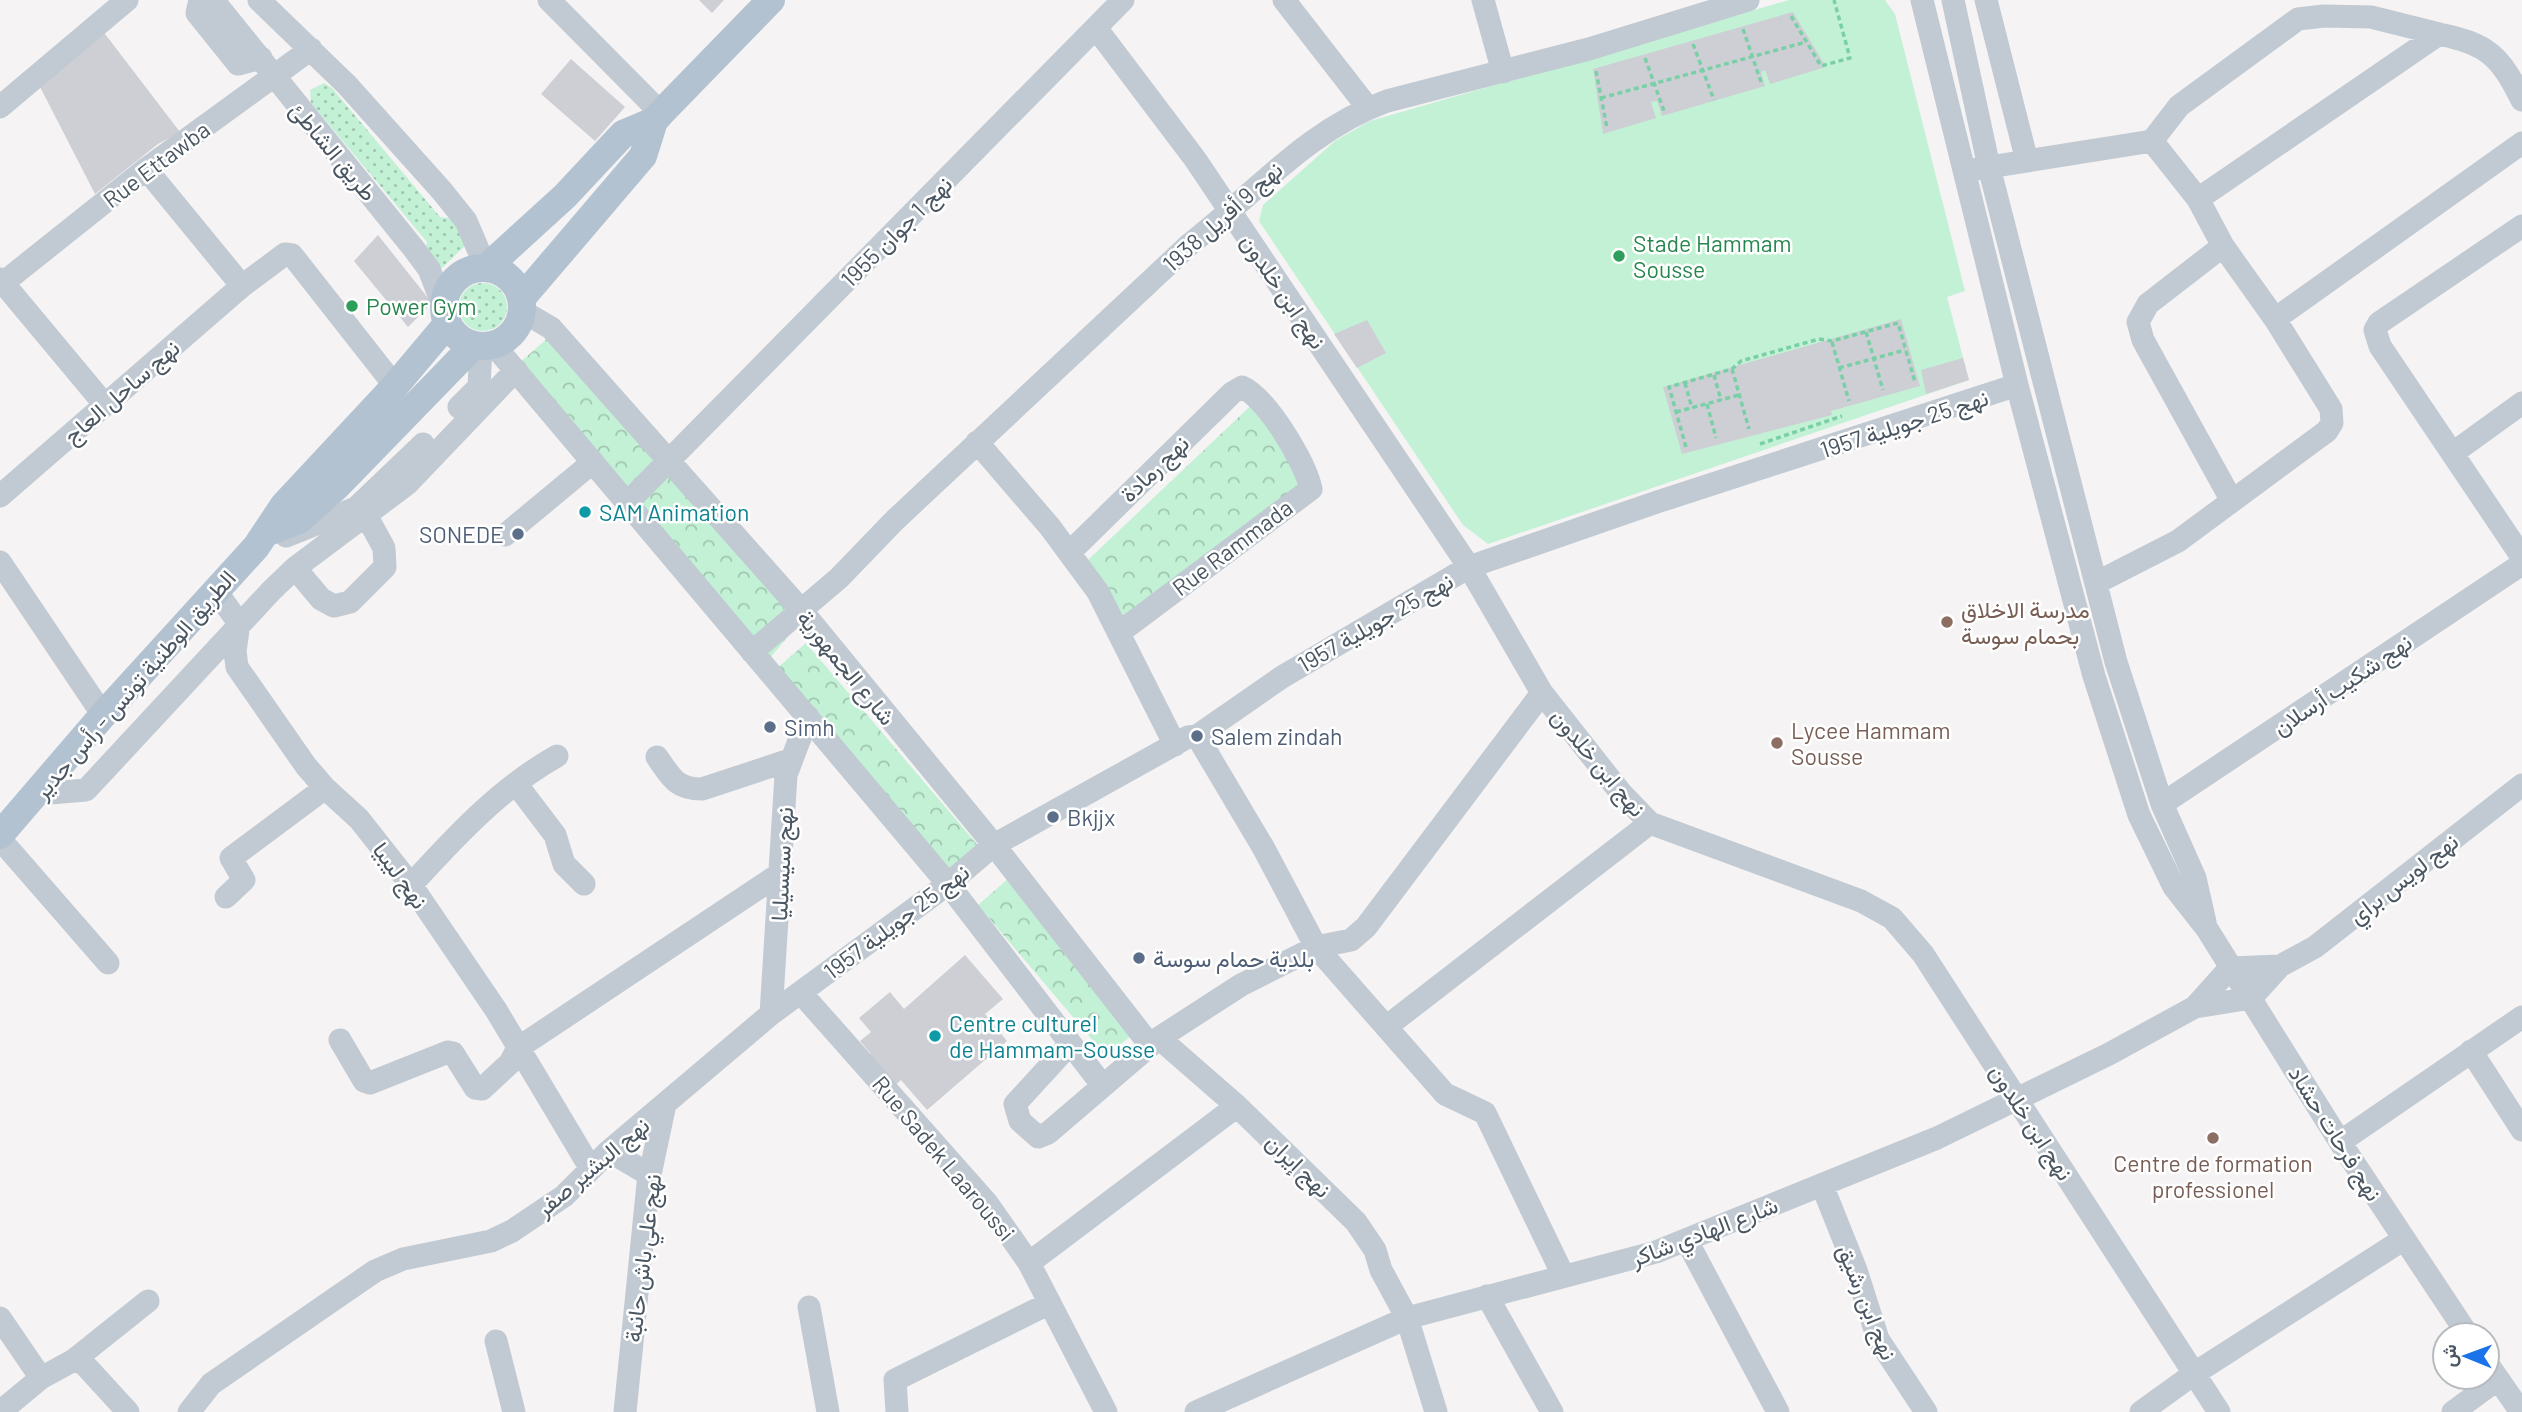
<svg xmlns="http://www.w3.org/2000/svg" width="2522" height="1412" font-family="Barlow,Vazirmatn,sans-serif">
  <defs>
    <pattern id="grass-dots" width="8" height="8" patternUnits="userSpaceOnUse" patternTransform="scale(1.75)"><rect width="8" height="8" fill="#c3f1d5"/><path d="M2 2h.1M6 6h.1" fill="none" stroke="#a0c6b0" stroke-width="1.8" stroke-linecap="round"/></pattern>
    <pattern id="forest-crowns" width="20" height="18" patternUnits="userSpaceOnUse" patternTransform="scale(1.75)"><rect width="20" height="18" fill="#c3f1d5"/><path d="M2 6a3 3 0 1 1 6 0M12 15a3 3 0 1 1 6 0" fill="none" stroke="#a0c6b0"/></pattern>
  </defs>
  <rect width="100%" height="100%" fill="#f5f3f3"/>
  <path fill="url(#grass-dots)" d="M324 83 332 88 440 217 455 219 471 240 441 269 426 247 427 242 311 103 310 90Z
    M459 307a24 24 0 1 1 48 0a24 24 0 1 1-48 0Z"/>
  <path fill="url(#forest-crowns)" d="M549 337 657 461 626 488 518 364Z
    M1262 395 1314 476 1120 623 1088 560Z
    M668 475 803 619 757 673 624 514Z
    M806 643 981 849 948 874 775 670Z
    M1009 878 1137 1031 1106 1056 978 905Z"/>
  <path fill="#c3f1d5" d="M1789 0H1885L1895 14 1965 291 1947 297 1969 380 1488 544 1463 525 1259 221 1263 205 1335 141 1370 121Z"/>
  <path fill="#cdcfd5" d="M699 0H724L712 13Z
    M1793 12 1826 67 1770 84 1765 70 1761 72 1765 86 1662 116 1657 101 1651 102 1656 118 1603 134 1593 69Z
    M102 30 180 132 158 144 95 194 37 81Z
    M571 59 625 107 595 141 541 94Z
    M378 235 432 303 408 327 354 261Z
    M1901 319 1920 386 1831 411 1832 415 1682 454 1663 387Z
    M1367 320 1386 353 1357 368 1334 334Z
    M1963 358 1969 380 1926 394 1921 370Z
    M965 955 1003 999 985 1014 1007 1041 927 1110 901 1080 894 1086 868 1056 871 1054 860 1041 871 1032 859 1018 890 992 904 1009Z"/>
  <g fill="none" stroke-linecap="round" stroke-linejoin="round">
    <path stroke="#7ad0a6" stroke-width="3.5" stroke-dasharray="5 3.5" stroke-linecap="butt" d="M1791 16 1821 66 1850 58 1834 0
      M1743 29 1762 85
      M1693 44 1714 100
      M1645 58 1664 111
      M1596 71 1607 128
      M1601 98 1806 42
      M1866 332 1883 390
      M1832 342 1849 401
      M1839 368 1905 350
      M1732 369 1749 429
      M1714 375 1721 400
      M1685 383 1692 408
      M1707 404 1716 438
      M1676 412 1739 395
      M1760 444 1842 416
      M1686 447 1669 387 1732 369 1741 361 1819 339 1832 341 1898 323 1915 382"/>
    <path stroke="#c1cad2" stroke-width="23" d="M200 0 197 13 238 64 261 58
      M213 0 414 249 429 269 444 308
      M259 0 347 85 442 191 466 221 486 268
      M549 0 661 113
      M1284 0 1368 108
      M1483 0 1503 72
      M1922 0 2017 385 2094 676 2139 815 2174 887 2207 929 2340 1142 2468 1335
      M1953 0 1989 167 2116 662 2162 804 2195 878 2205 922
      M1986 0 2027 161
      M1096 28 1195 159 1469 567 1542 693 1621 793 1650 823 1861 901 1892 918 1923 954 2219 1412
      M0 107 127 0
      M2152 141 2179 106 2298 19 2324 16 2371 17 2439 34
      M1977 169 2152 141 2198 199 2223 246 2275 319 2331 409 2332 423 2327 431 2178 541 2096 583
      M2198 199 2439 34C2488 44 2500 56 2522 100
      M2522 226 2379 323 2375 330 2380 346 2522 557
      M2223 246 2148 304 2138 322 2143 340 2227 492
      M0 279 105 405
      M3 283 146 169 311 49
      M242 286 285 254 292 255 395 386
      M522 311 551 328 802 611 994 845 1150 1045
      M2275 319 2522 143
      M493 344 948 884 1103 1086
      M459 407 479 387 481 346
      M977 442 1050 527 1098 592 1175 745
      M2453 453 2522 403
      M0 496 242 286 146 169
      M627 503 1123 0
      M505 535 593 462
      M286 536 356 508 423 444
      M1070 552 1232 393 1242 387C1267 398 1305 462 1311 489L1120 632
      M0 562 103 715
      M295 568 321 599 334 606 350 602 385 567 384 548 366 515
      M215 590 239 623 235 651 237 667 306 766 325 788 359 819 411 885 496 1010 591 1169
      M752 652 839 578 895 520 1190 244C1255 194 1307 130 1387 101L1589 49 1748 0
      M1197 736 1263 847 1316 947 1445 1094 1485 1113 1563 1275
      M657 757C671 777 676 789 702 789L790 760
      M517 785 555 835 564 864 584 884
      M38 794 86 790 272 590 295 568 407 484 516 370
      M2162 804 2522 564
      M0 839 108 963
      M411 885C455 837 500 788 557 756
      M226 897 244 880 231 858 325 788
      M801 993 987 1203 1029 1263 1106 1412
      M2195 1007 2251 998 2280 966 2315 947 2522 785
      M771 1014 786 775 808 717
      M1386 1027 1650 823
      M1159 1038 1237 1106 1356 1222 1375 1250 1381 1270 1407 1318 1436 1412
      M340 1040 364 1081 370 1083 448 1052 453 1053 475 1088 482 1089 510 1063 518 1048 781 873
      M1070 1044 1015 1104 1020 1121 1038 1137 1048 1133 1159 1038 1241 985 1316 947 1351 940 1366 927 1542 693
      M2471 1051 2522 1130
      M2340 1142 2522 1017
      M609 1151 650 1175
      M1822 1185 1856 1270 1878 1339 1926 1412
      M1687 1241 1778 1412
      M1029 1263 1237 1106
      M1487 1296 1552 1412
      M809 1307 828 1412
      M0 1318 41 1378
      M496 1341 514 1412
      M74 1360 148 1301
      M2487 1363 2521 1412
      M0 1412 41 1378 74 1360 84 1364 128 1412
      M189 1412 211 1384 375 1271 403 1259 491 1241 512 1231 564 1196 609 1151 771 1014 948 884 994 845 1188 737 1197 736 1282 677 1469 567 1657 502 2017 385
      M625 1412 648 1184 665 1104
      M897 1412 895 1380 1050 1303
      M1196 1412 1407 1318 1656 1252 1937 1138 2109 1054 2195 1007 2230 968 2280 966
      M2141 1412 2195 1373 2404 1239
      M2453 1412 2498 1379"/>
    <path stroke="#b3c2d1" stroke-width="28" d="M486 268 565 196 623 134 654 121
      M444 307a39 39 0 1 1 78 0a39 39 0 1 1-78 0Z
      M521 299 643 156 654 121 661 113 771 0
      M268 532 299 520 337 486 474 345
      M0 835 103 715 256 547 284 505 395 386 448 323"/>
  </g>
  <g fill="#2e9e5b" stroke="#fff" stroke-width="2.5">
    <circle cx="1619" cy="256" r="7"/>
    <circle cx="352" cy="306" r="7"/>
  </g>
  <g fill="#0f9aa8" stroke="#fff" stroke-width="2.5">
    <circle cx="585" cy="512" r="7"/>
    <circle cx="935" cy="1036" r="7"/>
  </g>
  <g fill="#5c6f8a" stroke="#fff" stroke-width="2.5">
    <circle cx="518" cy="534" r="7"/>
    <circle cx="770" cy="727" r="7"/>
    <circle cx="1197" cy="736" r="7"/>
    <circle cx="1053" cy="817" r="7"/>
    <circle cx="1139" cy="958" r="7"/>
  </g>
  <g fill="#8d6e63" stroke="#fff" stroke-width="2.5">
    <circle cx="1947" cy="622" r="7"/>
    <circle cx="1777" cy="743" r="7"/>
    <circle cx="2213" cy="1138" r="7"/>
  </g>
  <g text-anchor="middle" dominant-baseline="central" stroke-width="5" stroke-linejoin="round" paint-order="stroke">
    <g font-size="23" fill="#4a5661" stroke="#fff">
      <text transform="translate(334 151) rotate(50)">طريق الشاطئ</text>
      <text transform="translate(156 164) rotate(-37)">Rue Ettawba</text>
      <text transform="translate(1222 216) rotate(-42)">نهج 9 أفريل 1938</text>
      <text transform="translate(896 231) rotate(-45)">نهج 1 جوان 1955</text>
      <text transform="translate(1284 291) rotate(56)">نهج ابن خلدون</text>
      <text transform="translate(121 391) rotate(-41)">نهج ساحل العاج</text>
      <text transform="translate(1904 423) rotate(-18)">نهج 25 جويلية 1957</text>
      <text transform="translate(1154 468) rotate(-44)">نهج رمادة</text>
      <text transform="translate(1232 547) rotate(-37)">Rue Rammada</text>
      <text transform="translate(1375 622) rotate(-30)">نهج 25 جويلية 1957</text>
      <text transform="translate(847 667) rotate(51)">شارع الجمهورية</text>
      <text transform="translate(134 684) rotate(-49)">الطريق الوطنية تونس - رأس جدير</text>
      <text transform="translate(2342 684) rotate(-34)">نهج شكيب أرسلان</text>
      <text transform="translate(1599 762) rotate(50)">نهج ابن خلدون</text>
      <text transform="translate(781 864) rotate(-87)">نهج سيسيليا</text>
      <text transform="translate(401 875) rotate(54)">نهج ليبيا</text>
      <text transform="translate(2403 878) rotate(-38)">نهج لويس براي</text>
      <text transform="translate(896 921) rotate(-37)">نهج 25 جويلية 1957</text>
      <text transform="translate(2032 1122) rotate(57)">نهج ابن خلدون</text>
      <text transform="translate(2336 1133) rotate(58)">نهج فرحات حشاد</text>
      <text transform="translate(944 1158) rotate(50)">Rue Sadek Laaroussi</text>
      <text transform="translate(1299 1165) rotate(44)">نهج إيران</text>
      <text transform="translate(592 1166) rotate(-40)">نهج البشير صفر</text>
      <text transform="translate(1704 1231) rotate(-21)">شارع الهادي شاكر</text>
      <text transform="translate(642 1258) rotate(-83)">نهج علي باش حانبة</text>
      <text transform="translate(1868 1302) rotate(68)">نهج ابن رشيق</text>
    </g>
    <g font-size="23" fill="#27864d" stroke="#fff" text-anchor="start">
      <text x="1633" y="243">Stade Hammam<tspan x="1633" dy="26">Sousse</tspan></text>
      <text x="366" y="306">Power Gym</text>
    </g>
    <g font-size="23" fill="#0d838f" stroke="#fff" text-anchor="start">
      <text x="599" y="512">SAM Animation</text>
      <text x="949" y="1023">Centre culturel<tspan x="949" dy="26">de Hammam-Sousse</tspan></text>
    </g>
    <g font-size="23" fill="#4e5e75" stroke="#fff" text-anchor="start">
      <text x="504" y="534" text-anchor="end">SONEDE</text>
      <text x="784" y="727">Simh</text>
      <text x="1211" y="736">Salem zindah</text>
      <text x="1067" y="817">Bkjjx</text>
      <text x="1153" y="958">بلدية حمام سوسة</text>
    </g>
    <g font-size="23" fill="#785e54" stroke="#fff" text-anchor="start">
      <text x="1961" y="609">مدرسة الاخلاق<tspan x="1961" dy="26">بحمام سوسة</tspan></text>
      <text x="1791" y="730">Lycee Hammam<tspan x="1791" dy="26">Sousse</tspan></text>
      <text x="2213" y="1163" text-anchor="middle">Centre de formation<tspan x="2213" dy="26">professionel</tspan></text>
    </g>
  </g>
  <g transform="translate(2466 1356) rotate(271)"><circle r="33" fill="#ffffff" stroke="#b7bbc0" stroke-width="2"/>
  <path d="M0-5L12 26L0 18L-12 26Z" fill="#1a73e8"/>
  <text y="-10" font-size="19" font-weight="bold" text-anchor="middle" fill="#4a5661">ش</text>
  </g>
</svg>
